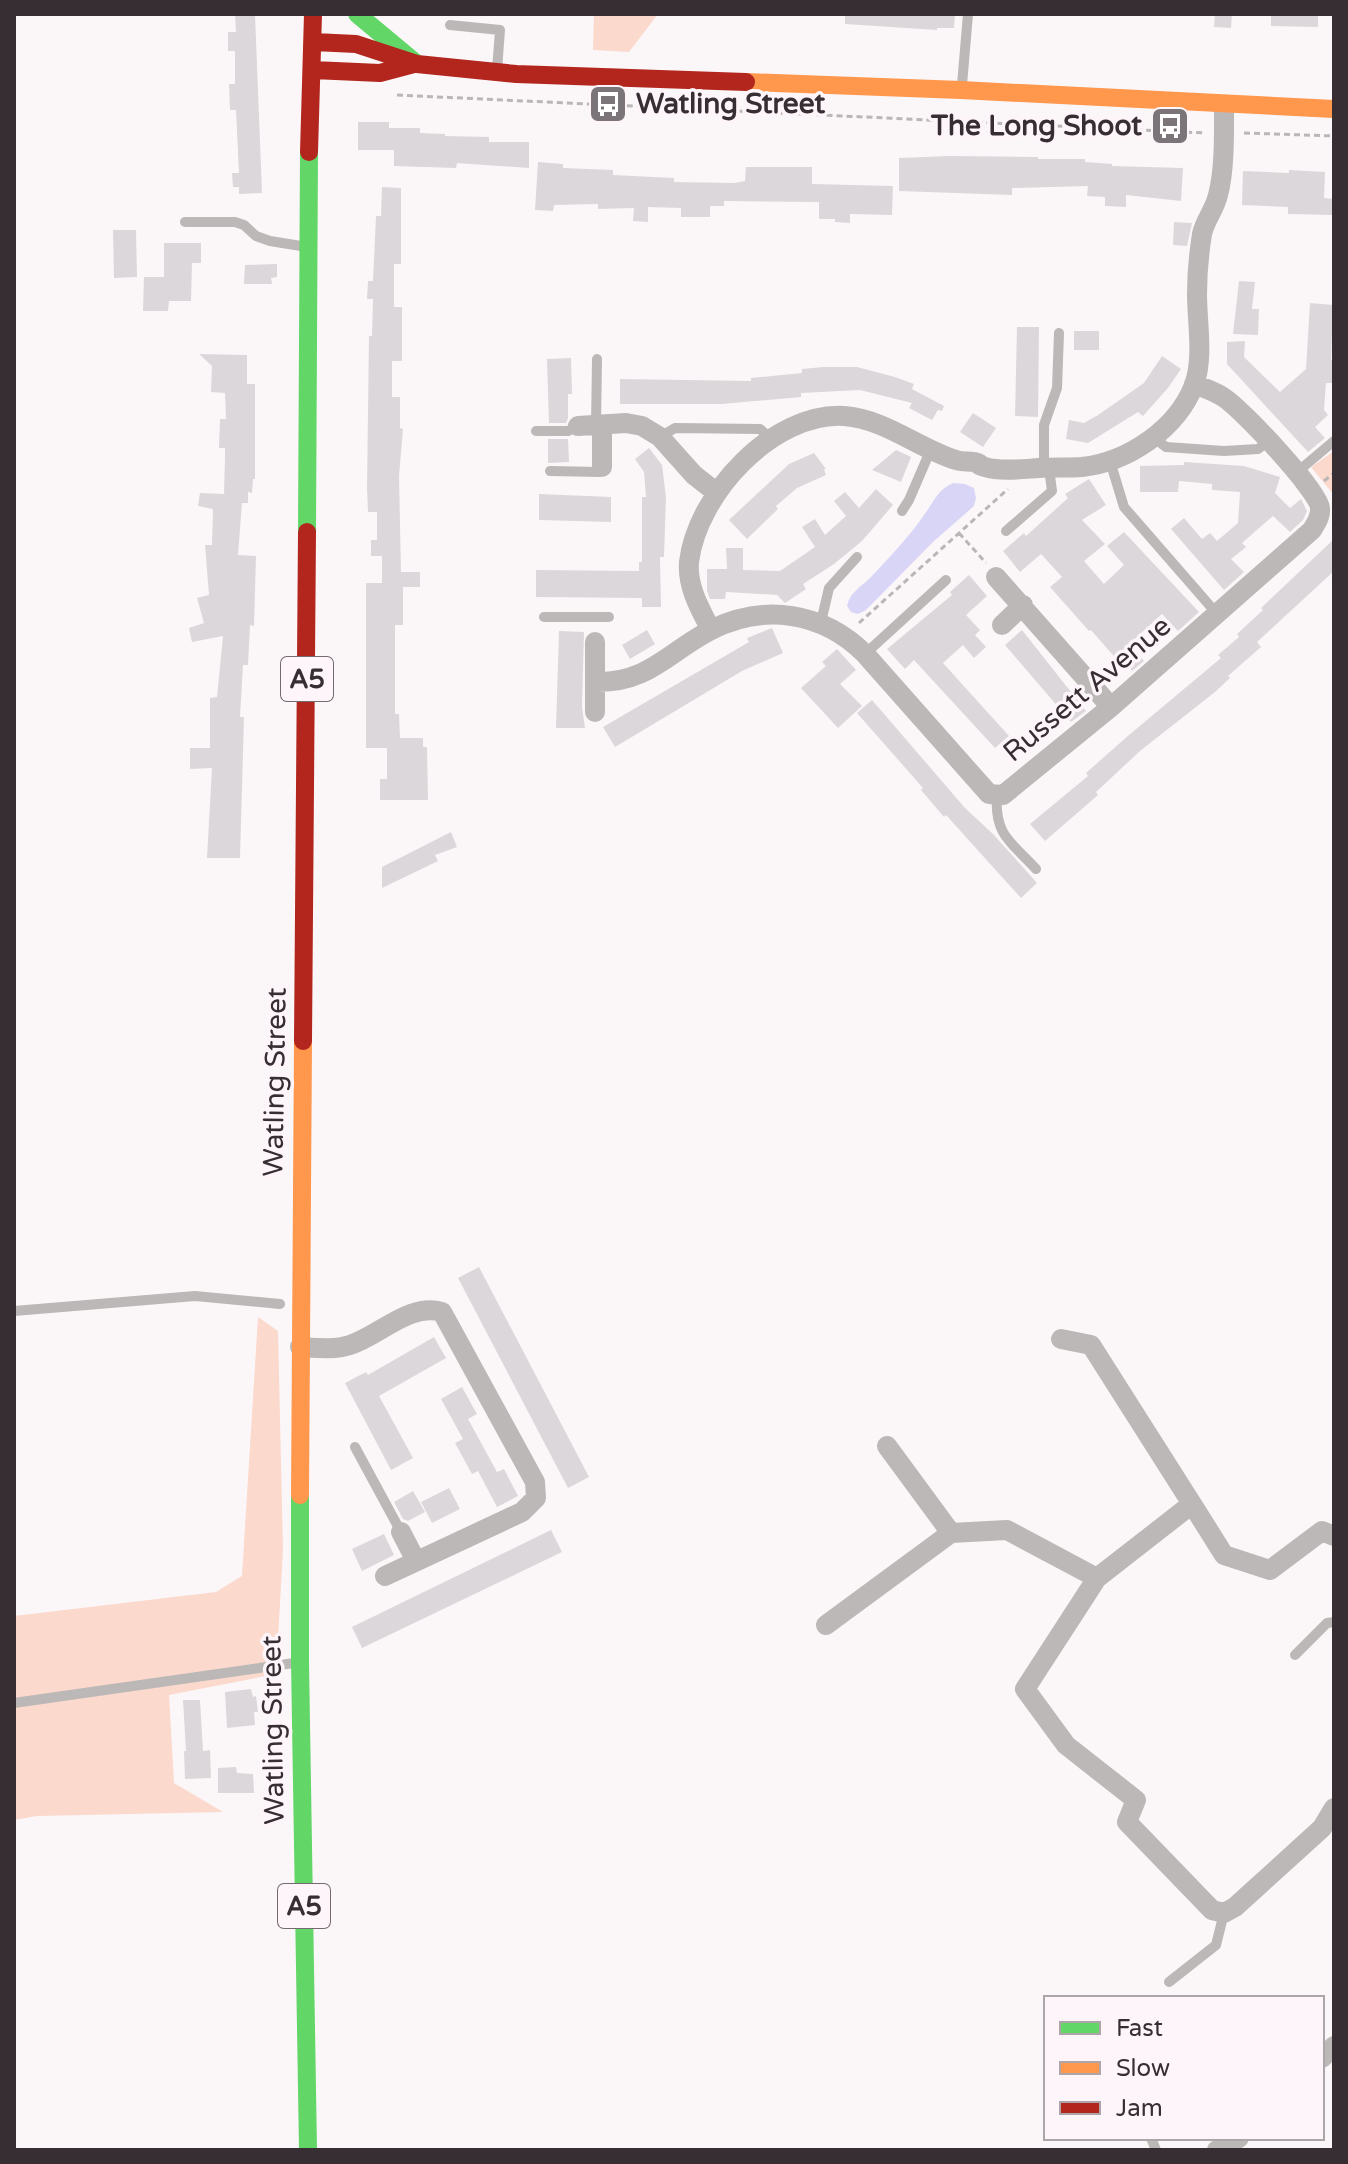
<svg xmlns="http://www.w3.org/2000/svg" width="1348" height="2164" font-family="'Varela Round',sans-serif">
  <rect width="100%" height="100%" fill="#fbf7f9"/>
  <path fill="#fbd9cc" d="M594 14H658L629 52 593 50Z
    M1334 451V493L1333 494 1311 467Z
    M258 1317 278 1331 283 1550 276 1674 169 1695 174 1783 223 1812 37 1816 14 1820V1616L216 1592 242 1576Z"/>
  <path fill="#d9d5f6" d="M953 483 965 484 974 488 976 498 974 506 933 542 866 610 858 614 851 612 847 606C850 592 861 587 870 578 889 558 909 537 924 515 934 502 937 490 953 483Z"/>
  <path fill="#dbd7db" d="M235 14H255L262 193 239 194V187H233L232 173H239L236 110H230L229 84H235V51H228V32H236Z
    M845 14H955L954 28H937V30L845 24Z
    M1215 14H1232L1231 28 1214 27Z
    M1271 14H1318V27L1271 26Z
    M358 122H389V128H420V133L445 134V136L489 137V142H529V168L457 163 456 168 394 166V150H358Z
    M949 156 1038 157V159H1085V162L1112 164V166L1183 168 1181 201 1126 195V207L1105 206V197L1087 196 1088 186 1012 188V195L899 191V158Z
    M538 162 563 164V168L613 170V175L674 178V182L734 183 745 181 746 167H812V184L893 186 892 215 850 214V223L835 222V219H819V202L724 201V206H710V217H681V208L648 207V222L633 221 634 208 598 209V204L554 205 553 211 535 210Z
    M1289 170 1325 172 1324 198 1334 199V215L1288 214V207L1242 205 1243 171 1289 173Z
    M382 187 401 188V264H394V307H402V361H392V397H400V428L403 429 399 476 401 572H420V587H403V625H395V714H399L400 738H423V747H427L428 800H380V779H387V748H366V583H382V556H371V540H377V512H368L367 488 369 336H372L373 299H367L368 281H373L376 216H381Z
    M1174 222 1192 223 1187 246 1173 245Z
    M113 230H136L137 277 114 278Z
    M164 243H201V263H192L191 301H169L168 311H143L144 277H164Z
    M277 264V277L271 278 272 284H244L245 265Z
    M1239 281 1255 282 1252 309H1259L1258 335 1233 334Z
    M1310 303 1333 305 1331 360H1334V374L1333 383H1326L1324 410 1328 415 1315 427 1325 438 1308 452 1227 364V342L1245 341 1244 357 1280 392 1306 369Z
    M1017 327H1039L1038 417 1015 416Z
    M1074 331H1099V350H1074Z
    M199 354 247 355V384H255V479H253L252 493 248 492V503H242L238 555 256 556 254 626 250 625 248 665H243L240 717H244L240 858H207L212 768 190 769V748H210V698L217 697 223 636 192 642 189 628 204 623 197 598 209 595 205 545H212L213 509 198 506 200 493 224 494 225 459V448H219L220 419H226L225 393 211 392 212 366Z
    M1162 356 1181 369 1168 388 1143 416 1138 412 1088 443 1066 439 1069 420 1084 423 1098 415 1144 383Z
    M571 358 572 394H568V418L566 423H549L547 359Z
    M823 367H857L895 377 914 384 912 389 944 406 942 411 938 410 932 420 909 408 912 403 860 390 801 393V397L722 404H620V379L751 381V378L802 373V369Z
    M973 413 996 428 983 447 960 432Z
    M548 439H568L569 462 548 463Z
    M649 448 662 465 666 497 664 557H660L661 607H642V598L536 597V570L639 571V562H642V497H646L644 472 635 459Z
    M896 450 911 457 901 482 872 470Z
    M814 453 826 469H824L826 475 797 488 776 506 778 509 747 539 729 520 789 464Z
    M1184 462 1244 466 1280 477 1275 493 1290 508 1301 499 1307 511 1303 520 1290 532 1273 516 1242 543 1246 547 1231 559 1244 572 1224 590 1171 529 1184 518 1202 539 1210 533 1217 541 1238 523 1240 492 1212 490V484L1179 481 1178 492H1140V466L1184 465Z
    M1089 479 1106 505 1082 520 1105 544 1084 561 1104 584 1124 565 1107 546 1124 532 1199 612 1178 631 1162 614 1129 644 1144 661 1132 671 1129 667 1126 670 1091 630 1089 631 1050 587 1062 577 1041 554 1020 572 1003 551 1024 533 1026 536 1068 498 1065 494Z
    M876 489 893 505 862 541 834 564 803 584 806 589 785 603 777 595 726 592 725 599H710L707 591V569H727L726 548H743V570L780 571 815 547 802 527 815 519 825 535 846 516 834 501 845 492 859 508Z
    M539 494 611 497V522L539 520Z
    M1334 539V571L1257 642 1261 647 1228 676 1230 678 1215 692 1140 751 1096 792 1098 795 1045 841 1030 824 1088 776 1086 773 1129 735 1221 658 1218 655 1239 637 1237 634 1263 610 1261 608Z
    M969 575 987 596 966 615 980 630 975 635 986 647 974 658 963 645 943 663 1009 736 995 748 914 660 905 669 887 649 952 595 950 592Z
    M772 628 783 653 742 671 615 747 603 727 749 642 747 638Z
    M647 630 655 644 630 659 622 645Z
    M1022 630 1086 711 1071 722 1005 645Z
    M559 631 584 632 582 707 585 728H556Z
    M837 649 856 670 840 684 862 706 838 728 801 688 826 666 822 662Z
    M872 700 965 808 993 834 1037 883 1021 898 946 815 944 817 921 790 923 788 857 713Z
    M451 832 457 847 435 855 438 861 382 888V867Z
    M479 1267 589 1477 568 1488 458 1278Z
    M434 1337 446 1358 379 1396 413 1458 391 1470 345 1383 366 1372 368 1375Z
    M462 1387 477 1414 468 1419 497 1472 504 1469 518 1496 497 1507 478 1471 472 1474 455 1443 463 1439 441 1399Z
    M449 1488 460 1509 432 1523 421 1502Z
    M413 1491 425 1512 408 1521 403 1519 394 1502Z
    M551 1530 562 1552 362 1648 352 1627Z
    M384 1534 394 1555 362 1571 352 1549Z
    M251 1689 253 1697 256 1696 258 1712H254L255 1725 227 1728 225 1692Z
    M183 1700H200L203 1751 210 1750 211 1778 185 1779 184 1751H186Z
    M236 1767 237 1773 253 1774 254 1793H218V1768Z"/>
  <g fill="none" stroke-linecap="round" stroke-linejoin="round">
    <path stroke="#bab6b7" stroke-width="3" stroke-dasharray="6 4" stroke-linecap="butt" d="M397 95 1205 133
      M1244 133 1334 136
      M1324 481 1334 473
      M959 533 986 563
      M859 623 1008 489"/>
    <path stroke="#bcb8b8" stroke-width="10" d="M450 25 500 30 497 70
      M962 85 968 14
      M185 222H235L244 225 256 236 270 241 301 246
      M596 426 597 359
      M536 431H568L578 426
      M660 437 675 428 760 429 771 439
      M1153 437 1166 447 1224 451 1258 449 1269 441
      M1110 461 1124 507 1218 615
      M1044 468V425L1057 388 1059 333
      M550 471 599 472 602 468
      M1296 473 1334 441
      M902 511 909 500 931 449
      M1006 531 1052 491 1049 468
      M544 617H609
      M821 622 829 588 857 557
      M865 654 946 580
      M997 795C994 835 1011 842 1036 869
      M14 1311 195 1296 280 1304
      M355 1447 401 1532
      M1295 1655 1327 1623 1334 1622
      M14 1703 294 1663
      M1169 1982 1216 1945 1224 1913
      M1151 2138 1156 2150"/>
    <path stroke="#bcb8b8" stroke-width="20" d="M578 426 626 423 642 426 660 437 694 475 717 493
      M602 467V426
      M996 577 1111 707
      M1002 625 1023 605
      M711 630C700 609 687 587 689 562 697 494 773 412 844 416 885 419 918 448 956 460 962 462 968 461 974 462 986 465 973 464 985 467 1001 472 1023 469 1039 468 1053 467 1068 468 1082 467 1128 462 1177 429 1194 385 1204 358 1197 322 1197 294 1197 275 1199 253 1202 234 1205 220 1215 209 1218 195 1225 169 1224 131 1224 105
      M595 642V712
      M596 682C649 683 668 652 711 630 764 603 823 612 865 654L989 794 1003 795 1111 707 1312 530C1316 523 1321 517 1320 508 1319 491 1240 407 1223 397 1214 391 1204 388 1194 384
      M1061 1339 1091 1345 1192 1504
      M300 1347C316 1348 335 1350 350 1345 379 1336 410 1302 442 1312L535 1482 536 1498 522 1512 385 1576
      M887 1446 951 1533
      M401 1532 416 1561
      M1334 1536 1322 1531 1270 1570 1224 1555 1192 1504 1097 1578 1025 1689 1066 1745 1136 1800 1127 1822 1212 1910 1224 1913 1235 1907 1322 1828 1334 1808
      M826 1625 951 1533 1007 1530 1097 1578
      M1322 2058 1334 2046
      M1217 2150 1239 2138"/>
    <path stroke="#63d668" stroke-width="18" d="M357 14 417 64
      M307 532 309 152
      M300 1495V1662L308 2150"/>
    <path stroke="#ff974d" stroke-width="18" d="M746 82 961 90 1334 109
      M300 1495 303 1041"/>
    <path stroke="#b3261e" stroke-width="18" d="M314 42 356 44 417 64 516 74 746 82
      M313 70 380 73 414 64
      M309 152 313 14
      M303 1041 307 532"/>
  </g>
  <defs>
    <g id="bus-square" transform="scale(2)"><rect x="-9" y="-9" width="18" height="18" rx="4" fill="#7b7478" stroke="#fdf5f9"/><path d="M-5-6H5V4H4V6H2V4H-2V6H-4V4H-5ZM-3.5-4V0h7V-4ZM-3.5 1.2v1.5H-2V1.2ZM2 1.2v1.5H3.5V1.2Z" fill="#fff"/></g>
  </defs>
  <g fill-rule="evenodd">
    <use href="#bus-square" x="608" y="104"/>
    <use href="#bus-square" x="1170" y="126"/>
  </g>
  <g text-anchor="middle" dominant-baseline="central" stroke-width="7" stroke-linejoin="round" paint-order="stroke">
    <g fill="#fdf5f9" stroke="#726a6e" stroke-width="2">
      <rect x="281" y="657" width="52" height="44" rx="6"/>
      <rect x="278" y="1884" width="52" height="44" rx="6"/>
    </g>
    <g font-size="26" font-weight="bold" fill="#362e32">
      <text x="307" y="679">A5</text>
      <text x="304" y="1906">A5</text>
    </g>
    <g font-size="28" font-weight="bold" fill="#362e32" stroke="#fdf5f9" text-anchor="start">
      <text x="636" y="104">Watling Street</text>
      <text x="1142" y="126" text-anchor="end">The Long Shoot</text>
    </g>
    <g font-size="28" fill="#362e32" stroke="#fdf5f9">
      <text transform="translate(1087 689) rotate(-40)">Russett Avenue</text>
      <text transform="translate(275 1082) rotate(-89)">Watling Street</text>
      <text transform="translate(273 1730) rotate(-91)">Watling Street</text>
    </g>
  </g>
  <rect width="1348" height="2164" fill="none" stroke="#362e32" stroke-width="32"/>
  <rect x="1044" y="1996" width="280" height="144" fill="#fdf5f9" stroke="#ada5a9" stroke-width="2"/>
  <rect x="1060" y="2022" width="40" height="12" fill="#63d668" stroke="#ada5a9" stroke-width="2"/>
  <text x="1116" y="2036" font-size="24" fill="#362e32">Fast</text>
  <rect x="1060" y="2062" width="40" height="12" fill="#ff974d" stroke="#ada5a9" stroke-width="2"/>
  <text x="1116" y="2076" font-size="24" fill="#362e32">Slow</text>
  <rect x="1060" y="2102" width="40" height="12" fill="#b3261e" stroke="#ada5a9" stroke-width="2"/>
  <text x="1116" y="2116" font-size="24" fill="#362e32">Jam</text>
</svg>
